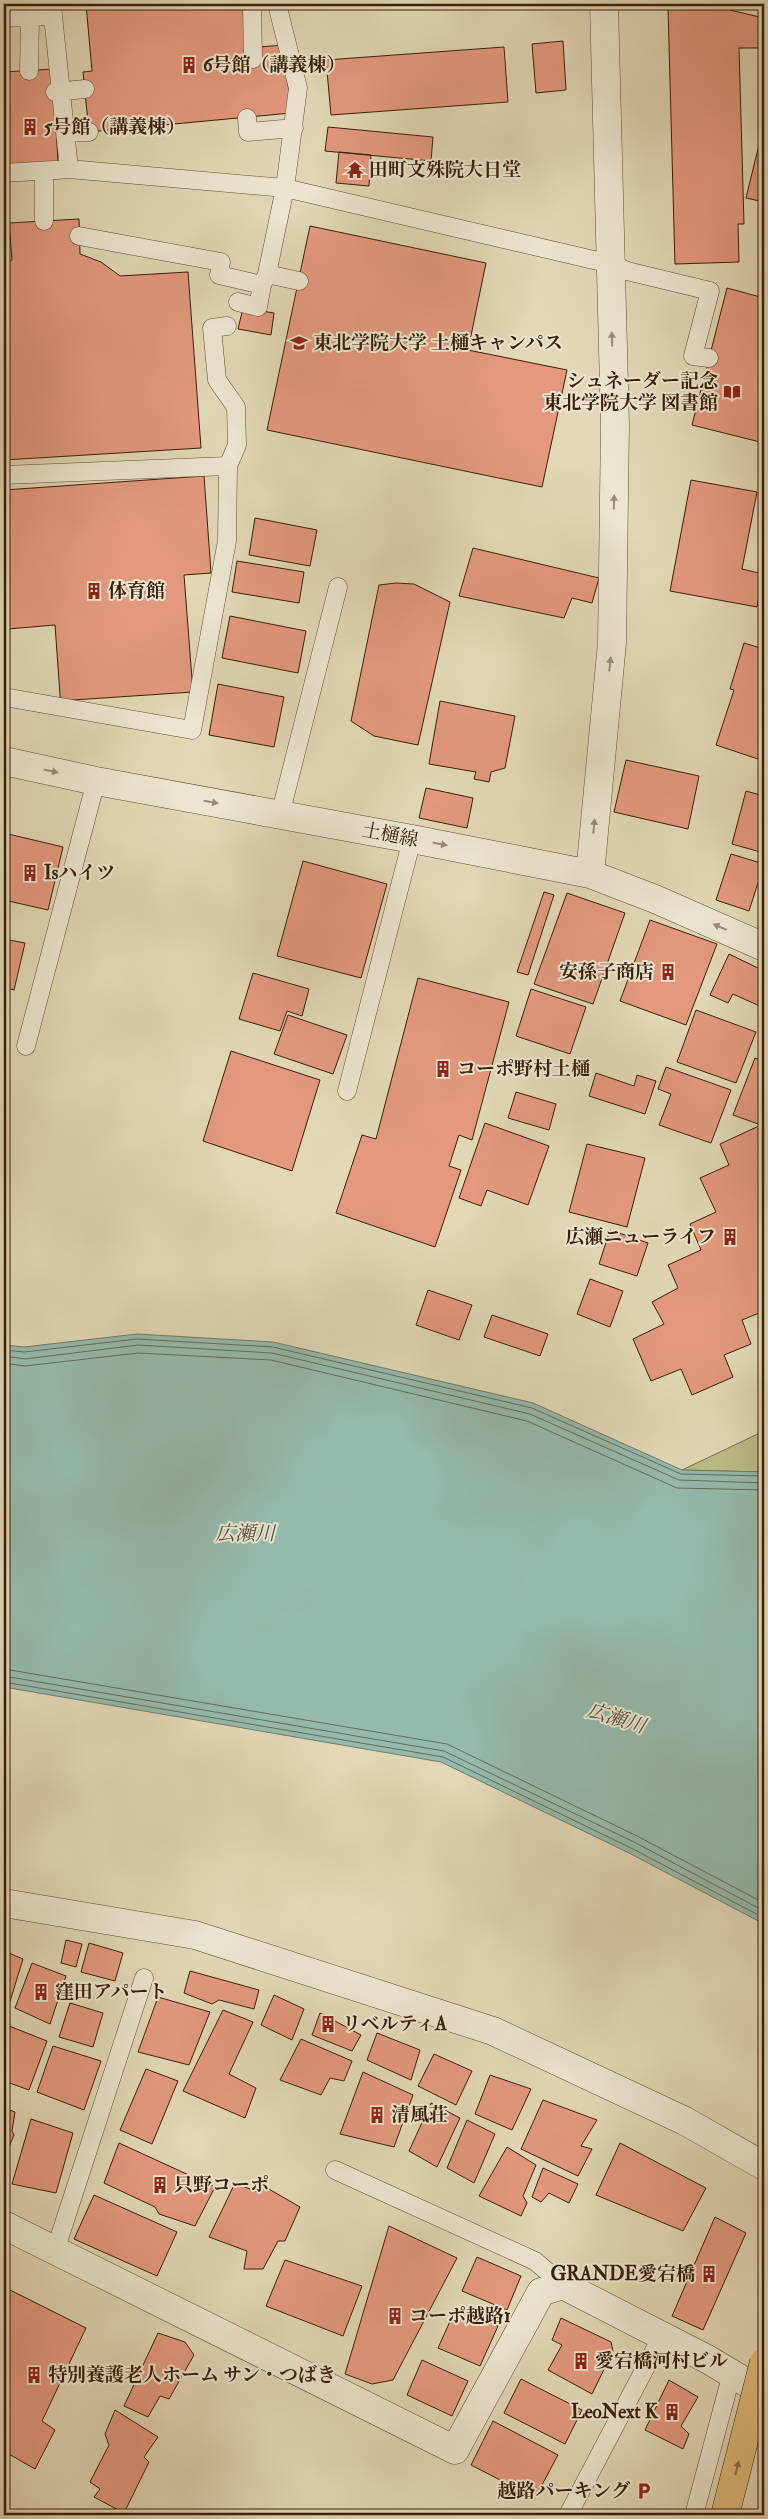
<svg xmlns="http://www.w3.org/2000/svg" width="768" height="2519" font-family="'IM FELL Double Pica','Noto Serif JP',serif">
  <rect width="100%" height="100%" fill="#e2d8b6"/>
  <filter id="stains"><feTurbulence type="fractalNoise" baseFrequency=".004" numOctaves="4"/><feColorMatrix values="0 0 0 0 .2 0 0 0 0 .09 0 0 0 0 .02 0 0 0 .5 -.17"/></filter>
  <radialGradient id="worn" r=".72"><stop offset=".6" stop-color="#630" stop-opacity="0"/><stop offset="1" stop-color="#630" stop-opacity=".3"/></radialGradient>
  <path fill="#bbbc89" stroke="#7a6e4a" d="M764 1431V1472L682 1470Z"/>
  <path fill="#95baac" stroke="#707c6c" d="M137 1334 273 1342 533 1403 682 1470 764 1472V1924L629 1853 441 1762 4 1687V1345L24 1347Z"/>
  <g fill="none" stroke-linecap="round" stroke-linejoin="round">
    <path stroke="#676c5c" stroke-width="1" d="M4 1350 24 1352 137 1339 273 1347 532 1408 681 1474 764 1476
      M4 1356 25 1359 138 1345 272 1353 530 1414 679 1480 764 1483
      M4 1363 25 1366 138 1353 271 1360 527 1421 677 1488 764 1490
      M4 1669 447 1744 637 1836 764 1903
      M4 1676 444 1751 634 1842 764 1911
      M4 1682 443 1757 631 1848 764 1918"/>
  </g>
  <path fill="#e4997e" stroke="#391f0b" d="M86 4H246L259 47 284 45 291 113 89 132 83 72 92 71Z
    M717 7 764 18V48H739L744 224H738L739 262 675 264 668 8Z
    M563 41 566 90 536 93 532 44Z
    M504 47 508 102 331 115 326 60Z
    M53 69 58 163 4 166V72Z
    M764 124V202L746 198Z
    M328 127 433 137 431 161 325 151Z
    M339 152 371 155 369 186 336 183Z
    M79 219 80 254 101 262 120 276 188 272 201 448 4 460V265L12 260 9 223Z
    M310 226 486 263 468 350 567 370 542 487 267 430Z
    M727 288 764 298V443L692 425Z
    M243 308 274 313 271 335 238 329Z
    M204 476 211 573 184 575 193 692 73 700 61 709 55 625 8 629 7 607H4V490Z
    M691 480 757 492 742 569 763 574 757 607 670 591Z
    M255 518 317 530 310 566 249 555Z
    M473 548 599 578 592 603 572 598 564 618 459 596Z
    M237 561 304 572 299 603 232 592Z
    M396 583 414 584 450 602 418 745 374 736 351 721 379 585Z
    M230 616 306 631 298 673 222 658Z
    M744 643 764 649V761L716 745 734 690 730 689Z
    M218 684 284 697 274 747 209 735Z
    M440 701 515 716 505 768 491 772 489 782 474 779 476 772 429 764Z
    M626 760 699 776 688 829 614 812Z
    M426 788 473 798 467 828 419 818Z
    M746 791 764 796V853L732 844Z
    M4 833 63 847 48 910 4 900Z
    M731 854 764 864 749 911 716 900Z
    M303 861 387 884 361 978 277 956Z
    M544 892 554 895 528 975 517 972Z
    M567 893 625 913 593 1004 534 984Z
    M650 920 717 944 686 1025 620 1001Z
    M4 939 25 943 14 990 4 987Z
    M729 954 764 971V1008L733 994 728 1003 710 995Z
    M253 973 309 989 302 1016 287 1011 280 1031 239 1019Z
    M418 978 509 1002 472 1140 459 1135 449 1166 461 1170 435 1247 336 1213 362 1135 376 1139Z
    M531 989 586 1007 570 1054 516 1036Z
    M696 1010 756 1032 736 1083 677 1062Z
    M288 1015 347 1035 333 1074 274 1054Z
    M231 1051 320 1080 292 1171 203 1141Z
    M755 1058 764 1062V1275L759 1277 764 1289V1311L742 1320 751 1344 724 1355 733 1377 692 1395 681 1369 651 1381 633 1339 664 1324 652 1302 678 1288 668 1265 701 1250 690 1224 716 1212 700 1178 729 1165 720 1144 761 1125 733 1115Z
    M666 1067 731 1090 711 1143 659 1125 671 1094 658 1089Z
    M596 1073 634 1086 637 1075 656 1081 645 1114 589 1096Z
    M516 1092 556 1104 549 1130 508 1118Z
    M485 1123 549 1146 528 1205 487 1190 481 1206 459 1198Z
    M587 1144 645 1158 627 1227 569 1212Z
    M610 1230 648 1243 637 1276 599 1264Z
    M590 1279 623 1291 610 1327 577 1314Z
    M428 1290 472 1305 459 1340 416 1325Z
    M492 1315 548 1334 540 1356 484 1337Z
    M66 1940 82 1944 76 1967 61 1963Z
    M89 1943 123 1953 115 1981 81 1972Z
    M4 1951 23 1959 8 2008 4 2007Z
    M32 1963 66 1976 50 2024 15 2008Z
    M190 1971 259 1990 254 2009 219 2000 212 2004 184 1993Z
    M274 1995 304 2009 292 2040 261 2025Z
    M158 1997 210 2012 189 2065 138 2052Z
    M70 2003 103 2013 93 2047 59 2037Z
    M223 2010 253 2022 229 2074 256 2088 245 2118 183 2091Z
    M320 2013 361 2035 352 2051 312 2035Z
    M4 2024 47 2041 29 2090 4 2081Z
    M377 2033 420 2050 411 2080 367 2060Z
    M301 2039 352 2061 344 2081 330 2078 321 2095 280 2080Z
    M53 2046 101 2061 84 2110 37 2092Z
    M434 2054 472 2071 456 2105 418 2086Z
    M146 2069 178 2081 152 2144 120 2130Z
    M363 2072 413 2095 394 2147 340 2134Z
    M490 2075 531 2089 512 2130 475 2114Z
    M543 2100 597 2120 581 2146 592 2149 578 2176 521 2149Z
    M431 2103 460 2118 437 2167 409 2151Z
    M4 2108 15 2112 12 2131 14 2135 6 2154 4 2153Z
    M31 2119 73 2133 56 2193 12 2184Z
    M467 2120 495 2134 474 2183 447 2168Z
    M119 2143 215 2187 195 2226 159 2214 155 2207 104 2183Z
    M620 2143 706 2188 683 2231 596 2195Z
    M507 2147 536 2165 523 2196 527 2203 521 2216 479 2196Z
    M543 2168 578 2184 569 2203 549 2193 541 2202 532 2197Z
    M235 2183 260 2193 262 2185 300 2207 285 2241H278L263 2269H244L247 2251 209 2237Z
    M94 2195 177 2232 157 2276 74 2239Z
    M715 2217 746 2233 703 2330 672 2316Z
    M389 2226 457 2258 393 2380 372 2384 345 2374Z
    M477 2257 521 2276 507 2310 462 2291Z
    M285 2260 362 2286 343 2336 266 2306Z
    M4 2287 86 2328 42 2421 55 2430 35 2469 7 2453 4 2458Z
    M456 2308 498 2326 480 2366 438 2348Z
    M561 2318 611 2342 613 2351 592 2394 548 2370 562 2345 552 2340Z
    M158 2333 185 2342 194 2355 169 2399 160 2396 148 2417 124 2406Z
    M422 2360 468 2381 452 2416 407 2395Z
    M521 2379 582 2410 565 2444 504 2413Z
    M669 2380 698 2397 681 2426 689 2434 683 2449 645 2430Z
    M115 2410 158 2437 144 2457 149 2462 124 2513 94 2497 100 2489 90 2482 109 2445 105 2434Z
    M493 2421 558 2455 535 2498 471 2465Z"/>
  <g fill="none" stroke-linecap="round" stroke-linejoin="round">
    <g stroke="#634d36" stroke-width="19">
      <path id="service" d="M252 4 253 59
        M277 4 298 88 285 188 267 274 299 281
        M4 18 53 16 52 4
        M29 71 30 17
        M55 92 85 89
        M247 118 248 132 294 128
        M66 133 89 132
        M4 173 69 169 53 16
        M44 221V171L69 169 285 188 611 264 627 271 710 291 693 356 709 358
        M79 236 221 262 219 275 262 285 267 274
        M238 302 258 307 262 285
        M4 475 228 466 237 445 236 407 217 380 212 328 227 326
        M4 697 192 730 227 541 228 466
        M280 815 338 587
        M26 1046 96 781
        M347 1091 412 839
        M335 2170 535 2261 563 2285
        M55 2251 144 1978
        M568 2515 662 2336
        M694 2515 732 2373"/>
    </g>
    <g stroke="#634d36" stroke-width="29">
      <path id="minor" d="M4 761 96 781 412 839 590 874 655 899 764 947
        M590 874 612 643 615 425 604 4
        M4 1903 195 1935 493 2031 685 2121 764 2166
        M4 2225 455 2450 541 2292 563 2285 707 2359 764 2393"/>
    </g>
    <use href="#service" stroke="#ece6d0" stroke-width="18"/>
    <use href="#minor" stroke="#ece6d0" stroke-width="28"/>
    <g stroke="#391f0b" stroke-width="29" stroke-linecap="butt">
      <path id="trunk-bridge" d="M725 2515 764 2362"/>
    </g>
    <use href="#trunk-bridge" stroke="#e1bc7b" stroke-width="28"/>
  </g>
  <defs><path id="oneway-solid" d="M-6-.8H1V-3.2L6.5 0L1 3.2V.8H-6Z" transform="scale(1.25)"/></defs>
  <g fill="#9b8c77">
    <use href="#oneway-solid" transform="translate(612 339) rotate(-91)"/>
    <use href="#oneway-solid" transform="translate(614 502) rotate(-89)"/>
    <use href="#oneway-solid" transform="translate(610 664) rotate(-84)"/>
    <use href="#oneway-solid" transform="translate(51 771) rotate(12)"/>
    <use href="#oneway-solid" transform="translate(211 802) rotate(10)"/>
    <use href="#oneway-solid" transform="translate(594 826) rotate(-85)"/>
    <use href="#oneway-solid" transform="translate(440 844) rotate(11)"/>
    <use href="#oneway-solid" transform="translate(720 927) rotate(-157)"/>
  </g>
  <use fill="#8d6e43" href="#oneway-solid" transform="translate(737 2468) rotate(-76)"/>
  <defs>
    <g id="building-bare" transform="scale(1.35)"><path d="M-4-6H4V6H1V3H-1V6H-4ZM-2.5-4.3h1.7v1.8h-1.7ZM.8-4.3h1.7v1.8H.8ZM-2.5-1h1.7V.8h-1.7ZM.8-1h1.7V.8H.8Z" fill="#8f2418" stroke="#ece6d0" stroke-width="2.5" paint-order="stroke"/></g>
    <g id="temple-bare" transform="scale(1.35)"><path d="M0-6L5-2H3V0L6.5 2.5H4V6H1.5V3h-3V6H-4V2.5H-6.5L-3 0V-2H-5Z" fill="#8f2418" stroke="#ece6d0" stroke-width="2.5" paint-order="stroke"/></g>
    <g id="university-bare" transform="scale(1.35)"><path d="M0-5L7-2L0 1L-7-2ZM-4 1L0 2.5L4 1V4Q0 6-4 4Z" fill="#8f2418" stroke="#ece6d0" stroke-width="2.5" paint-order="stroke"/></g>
    <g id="library-bare" transform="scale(1.35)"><path d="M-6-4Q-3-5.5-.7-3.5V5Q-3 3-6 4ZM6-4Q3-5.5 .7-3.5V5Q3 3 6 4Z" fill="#8f2418" stroke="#ece6d0" stroke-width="2.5" paint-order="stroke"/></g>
    <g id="parking-bare" transform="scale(1.35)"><path d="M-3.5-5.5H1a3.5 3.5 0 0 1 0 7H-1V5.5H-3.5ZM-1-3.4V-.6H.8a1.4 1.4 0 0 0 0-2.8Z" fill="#8f2418" stroke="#ece6d0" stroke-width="2.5" paint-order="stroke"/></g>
  </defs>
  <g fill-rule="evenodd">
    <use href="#building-bare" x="189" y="65"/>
    <use href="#building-bare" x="30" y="127"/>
    <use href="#temple-bare" x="355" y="170"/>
    <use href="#university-bare" x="299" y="343"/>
    <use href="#library-bare" x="732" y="392"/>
    <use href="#building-bare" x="94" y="591"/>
    <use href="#building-bare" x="30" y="873"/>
    <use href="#building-bare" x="668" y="972"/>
    <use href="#building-bare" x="443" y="1069"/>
    <use href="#building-bare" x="730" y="1237"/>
    <use href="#building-bare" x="41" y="1992"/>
    <use href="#building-bare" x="328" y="2024"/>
    <use href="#building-bare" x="377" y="2115"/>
    <use href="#building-bare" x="160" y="2185"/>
    <use href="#building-bare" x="709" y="2274"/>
    <use href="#building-bare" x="395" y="2316"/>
    <use href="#building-bare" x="581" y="2361"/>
    <use href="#building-bare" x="34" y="2375"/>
    <use href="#building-bare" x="672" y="2412"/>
    <use href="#parking-bare" x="644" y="2491"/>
  </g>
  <g text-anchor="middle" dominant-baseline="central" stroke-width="4" stroke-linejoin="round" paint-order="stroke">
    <g font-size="19" font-weight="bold" fill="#391f0b" stroke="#ece6d0" text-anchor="start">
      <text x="203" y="65">6号館（講義棟）</text>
      <text x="44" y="127">5号館（講義棟）</text>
      <text x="369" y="170">田町文殊院大日堂</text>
      <text x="313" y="343">東北学院大学 土樋キャンパス</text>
      <text x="718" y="381" text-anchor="end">シュネーダー記念<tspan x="718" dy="22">東北学院大学 図書館</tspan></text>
      <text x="108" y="591">体育館</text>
      <text x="44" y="873">Isハイツ</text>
      <text x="654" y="972" text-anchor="end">安孫子商店</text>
      <text x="457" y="1069">コーポ野村土樋</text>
      <text x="716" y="1237" text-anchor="end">広瀬ニューライフ</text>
      <text x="55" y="1992">窪田アパート</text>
      <text x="342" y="2024">リベルティA</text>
      <text x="391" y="2115">清風荘</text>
      <text x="174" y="2185">只野コーポ</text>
      <text x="695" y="2274" text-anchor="end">GRANDE愛宕橋</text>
      <text x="409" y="2316">コーポ越路1</text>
      <text x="595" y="2361">愛宕橋河村ビル</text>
      <text x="48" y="2375">特別養護老人ホーム サン・つばき</text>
      <text x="658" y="2412" text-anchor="end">LeoNext K</text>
      <text x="630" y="2491" text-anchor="end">越路パーキング</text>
    </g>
    <g font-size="19" fill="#391f0b" stroke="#ece6d0">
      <text transform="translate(390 835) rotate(11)">土樋線</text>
    </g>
    <g font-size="20" font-style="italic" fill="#554e3b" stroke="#ece6d0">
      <text x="245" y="1533">広瀬川</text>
      <text transform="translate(616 1718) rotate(17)">広瀬川</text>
    </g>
  </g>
  <rect width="768" height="2519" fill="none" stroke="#e2d8b6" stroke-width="20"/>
  <rect x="5" y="5" width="758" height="2509" fill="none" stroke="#391f0b" stroke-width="2.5"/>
  <rect x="10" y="10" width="748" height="2499" fill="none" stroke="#391f0b"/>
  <rect width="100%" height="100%" filter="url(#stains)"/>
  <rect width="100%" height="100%" fill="url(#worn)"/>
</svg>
